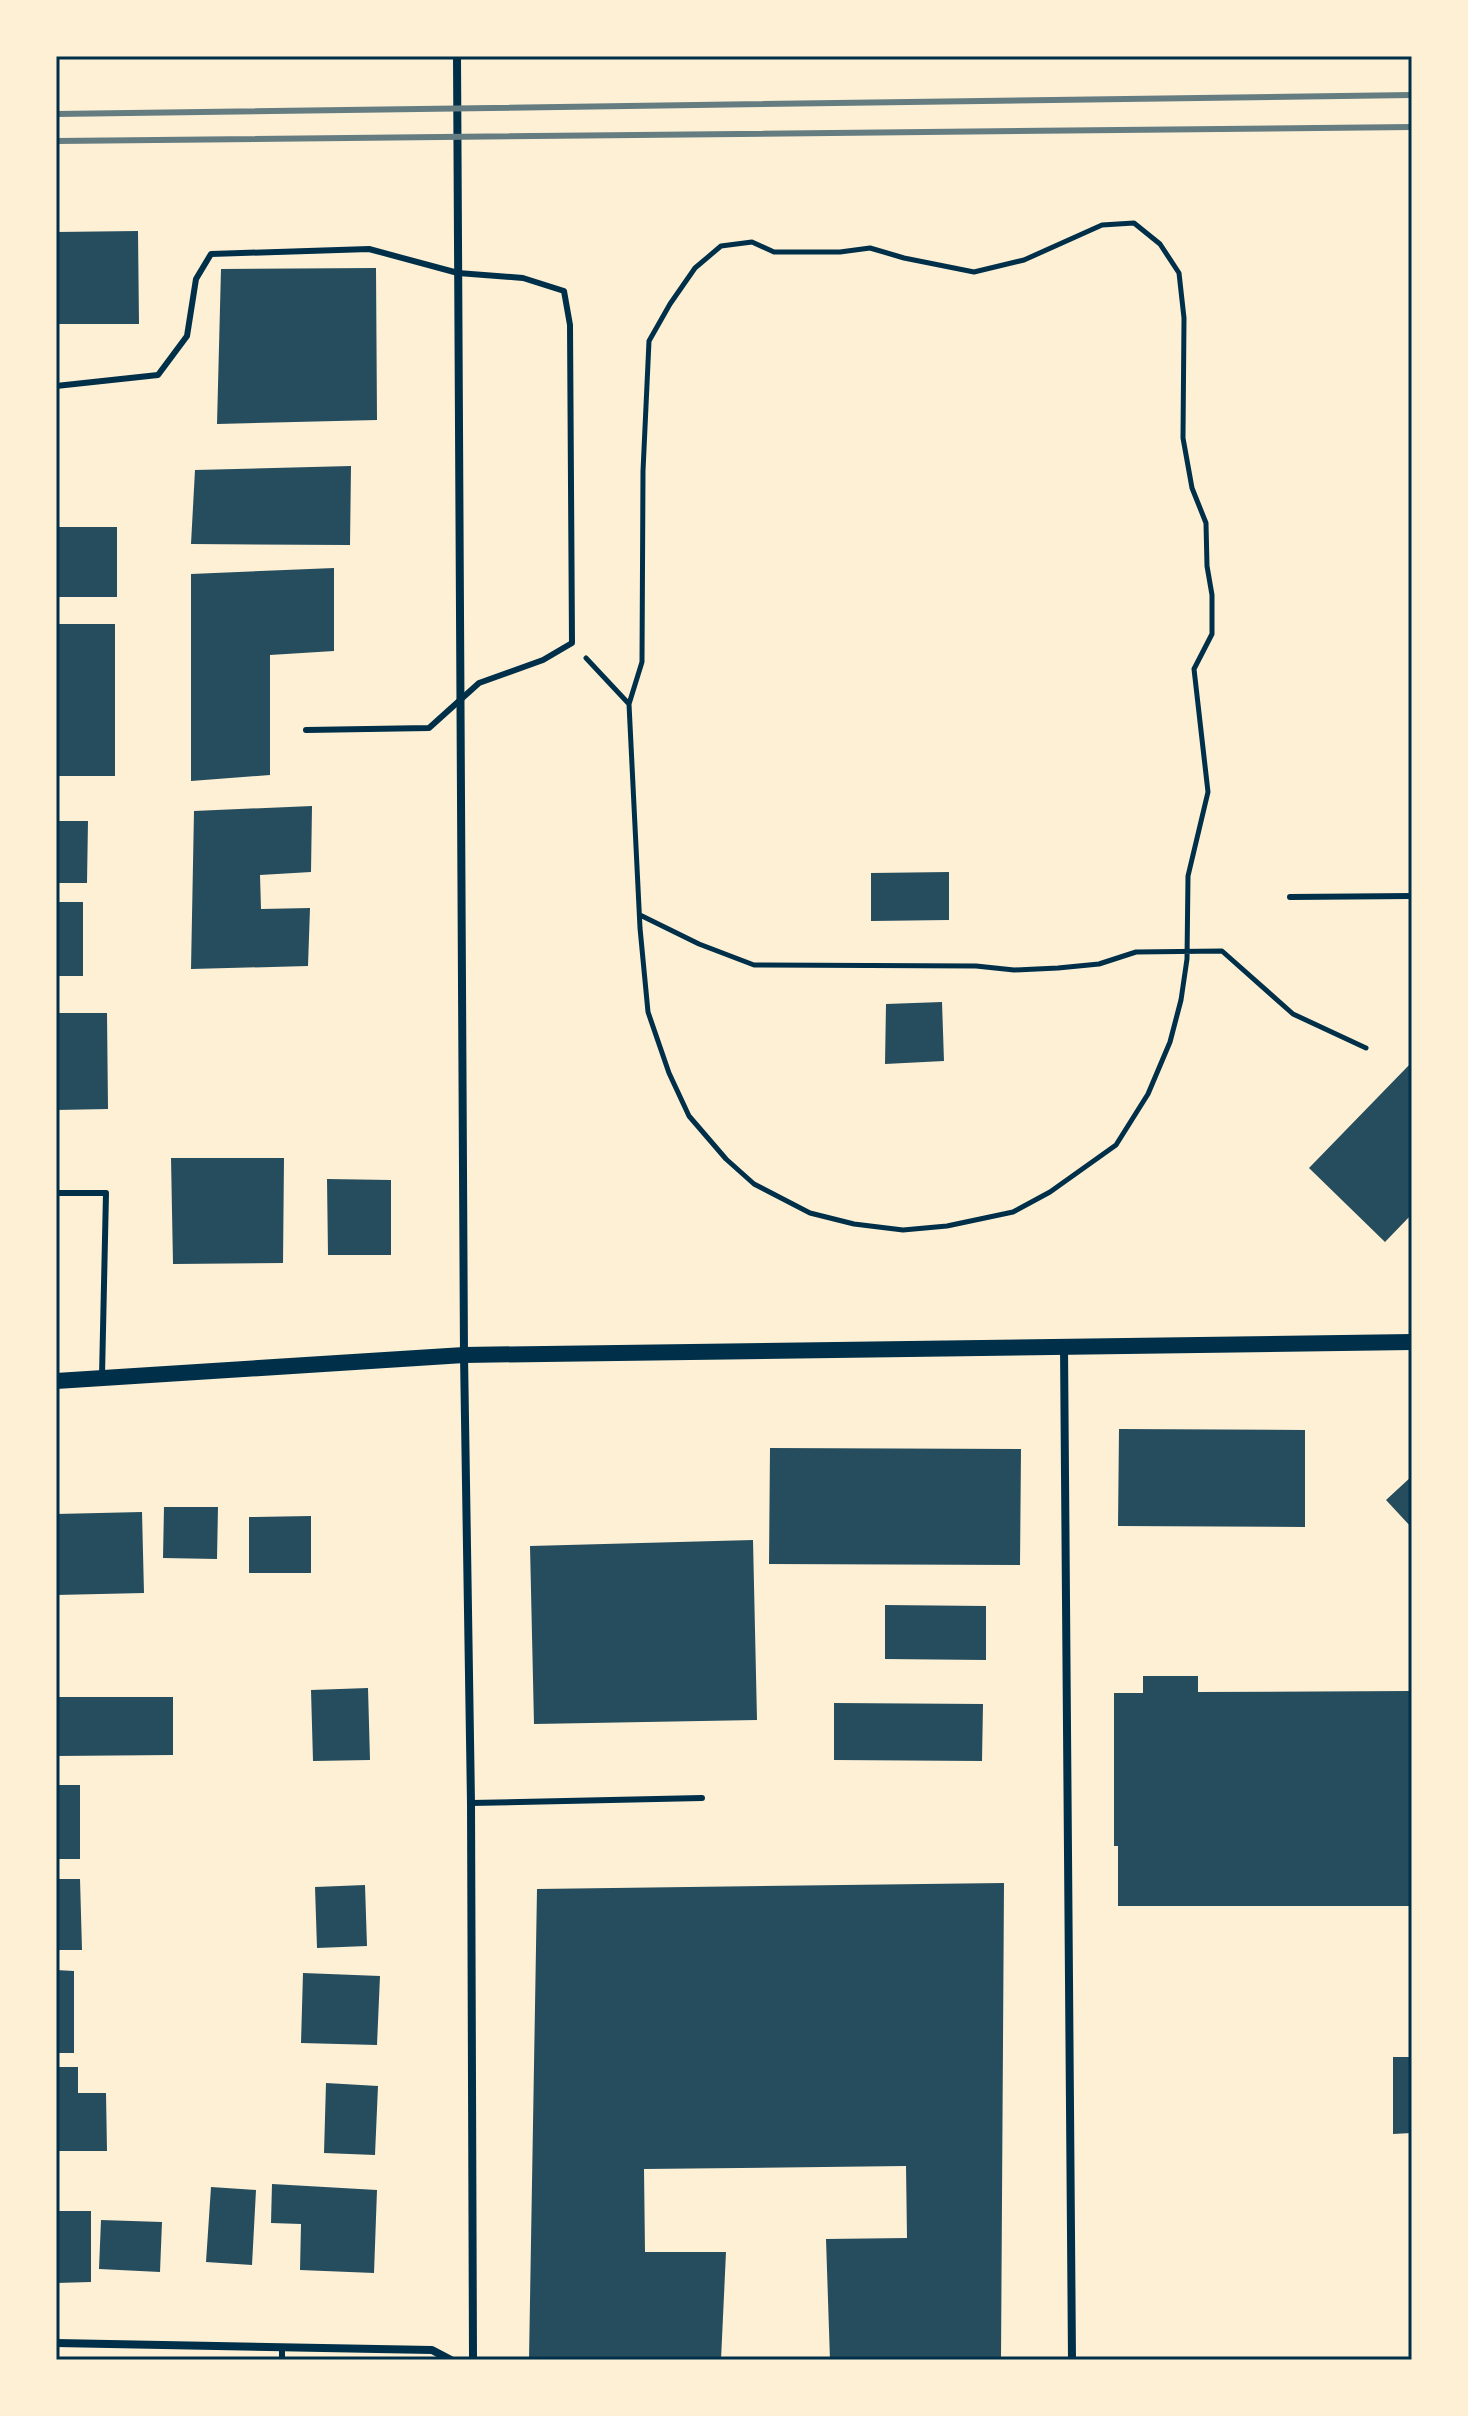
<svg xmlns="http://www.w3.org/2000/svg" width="1468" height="2416" font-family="'PT Sans Narrow',sans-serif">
  <rect width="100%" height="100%" fill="#fdf0d5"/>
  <path fill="#264d5e" d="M138 231 139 324H56V232Z
    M376 268 377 420 217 424 221 269Z
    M351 466 350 545 191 544 195 470Z
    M56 527H117V597H56Z
    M334 568V651L270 655V775L191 781V574Z
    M56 624H115V776H56Z
    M312 806 311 872 260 875 261 909 310 908 308 966 191 969 194 811Z
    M56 821H88L87 883H56Z
    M949 872V920L871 921V873Z
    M56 902H83V976H56Z
    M942 1002 944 1061 885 1064 886 1004Z
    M56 1013H107L108 1109 56 1110Z
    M1412 1062V1214L1385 1242 1309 1168Z
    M171 1158H284L283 1263 173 1264Z
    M327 1179 391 1180V1255H328Z
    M1119 1429 1305 1430V1527L1118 1526Z
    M770 1448 1021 1449 1020 1565 769 1564Z
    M1412 1476V1528L1386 1500Z
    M164 1507H218L217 1559 163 1558Z
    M142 1512 144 1593 56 1595V1514Z
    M311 1516V1573H249V1517Z
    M753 1540 757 1720 534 1724 530 1546Z
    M885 1605 986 1606V1660L885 1659Z
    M1143 1676H1198V1692L1412 1691V1906H1118V1846H1114V1693H1143Z
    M368 1688 370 1760 313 1761 311 1690Z
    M56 1697H173V1755L56 1756Z
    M834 1703 983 1704 982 1761 834 1760Z
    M56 1785H80V1859H56Z
    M56 1879H80L82 1950H56Z
    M1004 1883 1001 2360H830L826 2239 907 2238 906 2166 644 2169 645 2252H726L721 2360H529L537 1889Z
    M365 1885 367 1946 317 1948 315 1887Z
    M56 1970 74 1971V2053H56Z
    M303 1973 380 1976 377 2045 301 2043Z
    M1393 2057H1412V2133L1393 2134Z
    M56 2067H78V2093H106L107 2151H56Z
    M326 2083 378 2086 375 2155 324 2153Z
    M272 2184 377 2190 374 2273 300 2270 301 2224 271 2223Z
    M211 2187 256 2190 252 2265 206 2262Z
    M56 2211H91V2282L56 2283Z
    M101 2220 162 2222 160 2272 99 2269Z"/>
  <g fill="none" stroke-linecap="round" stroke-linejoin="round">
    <path stroke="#003049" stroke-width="5" d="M586 658 629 704 640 928 648 1012 669 1073 689 1116 726 1159 754 1184 810 1213 854 1224 903 1230 947 1226 1013 1212 1050 1192 1116 1145 1148 1094 1170 1042 1181 1000 1187 959 1188 876 1208 792 1194 669 1212 634V595L1207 566 1206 523 1192 488 1183 438 1184 318 1179 273 1160 244 1134 223 1102 225 1024 260 974 272 904 258 870 248 840 252H774L752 242 721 246 695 268 670 304 649 341 643 471 642 662 629 704
      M640 915 699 944 754 965 976 966 1014 970 1058 968 1099 964 1136 952 1222 951 1293 1014 1366 1048"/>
    <path stroke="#003049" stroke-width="6" d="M56 386 158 375 187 336 196 279 211 254 369 249 458 273 523 278 564 291 570 325 572 643 543 660 479 683 429 728 306 730
      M1290 897 1412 896
      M56 1193H106L102 1376
      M471 1803 702 1798
      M282 2360V2347"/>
    <path stroke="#003049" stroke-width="8" d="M457 56 464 1355 471 1803 473 2360
      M1064 1347 1072 2360
      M56 2343 432 2350 451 2360"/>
    <path stroke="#003049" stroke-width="16" d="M56 1381 464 1355 1412 1342"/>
    <path stroke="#657d81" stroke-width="6" d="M56 114 1412 95
      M56 141 1412 127"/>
  </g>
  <rect width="1468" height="2416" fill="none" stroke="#fdf0d5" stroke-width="116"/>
  <rect x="58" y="58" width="1352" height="2300" fill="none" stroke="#003049" stroke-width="3"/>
</svg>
